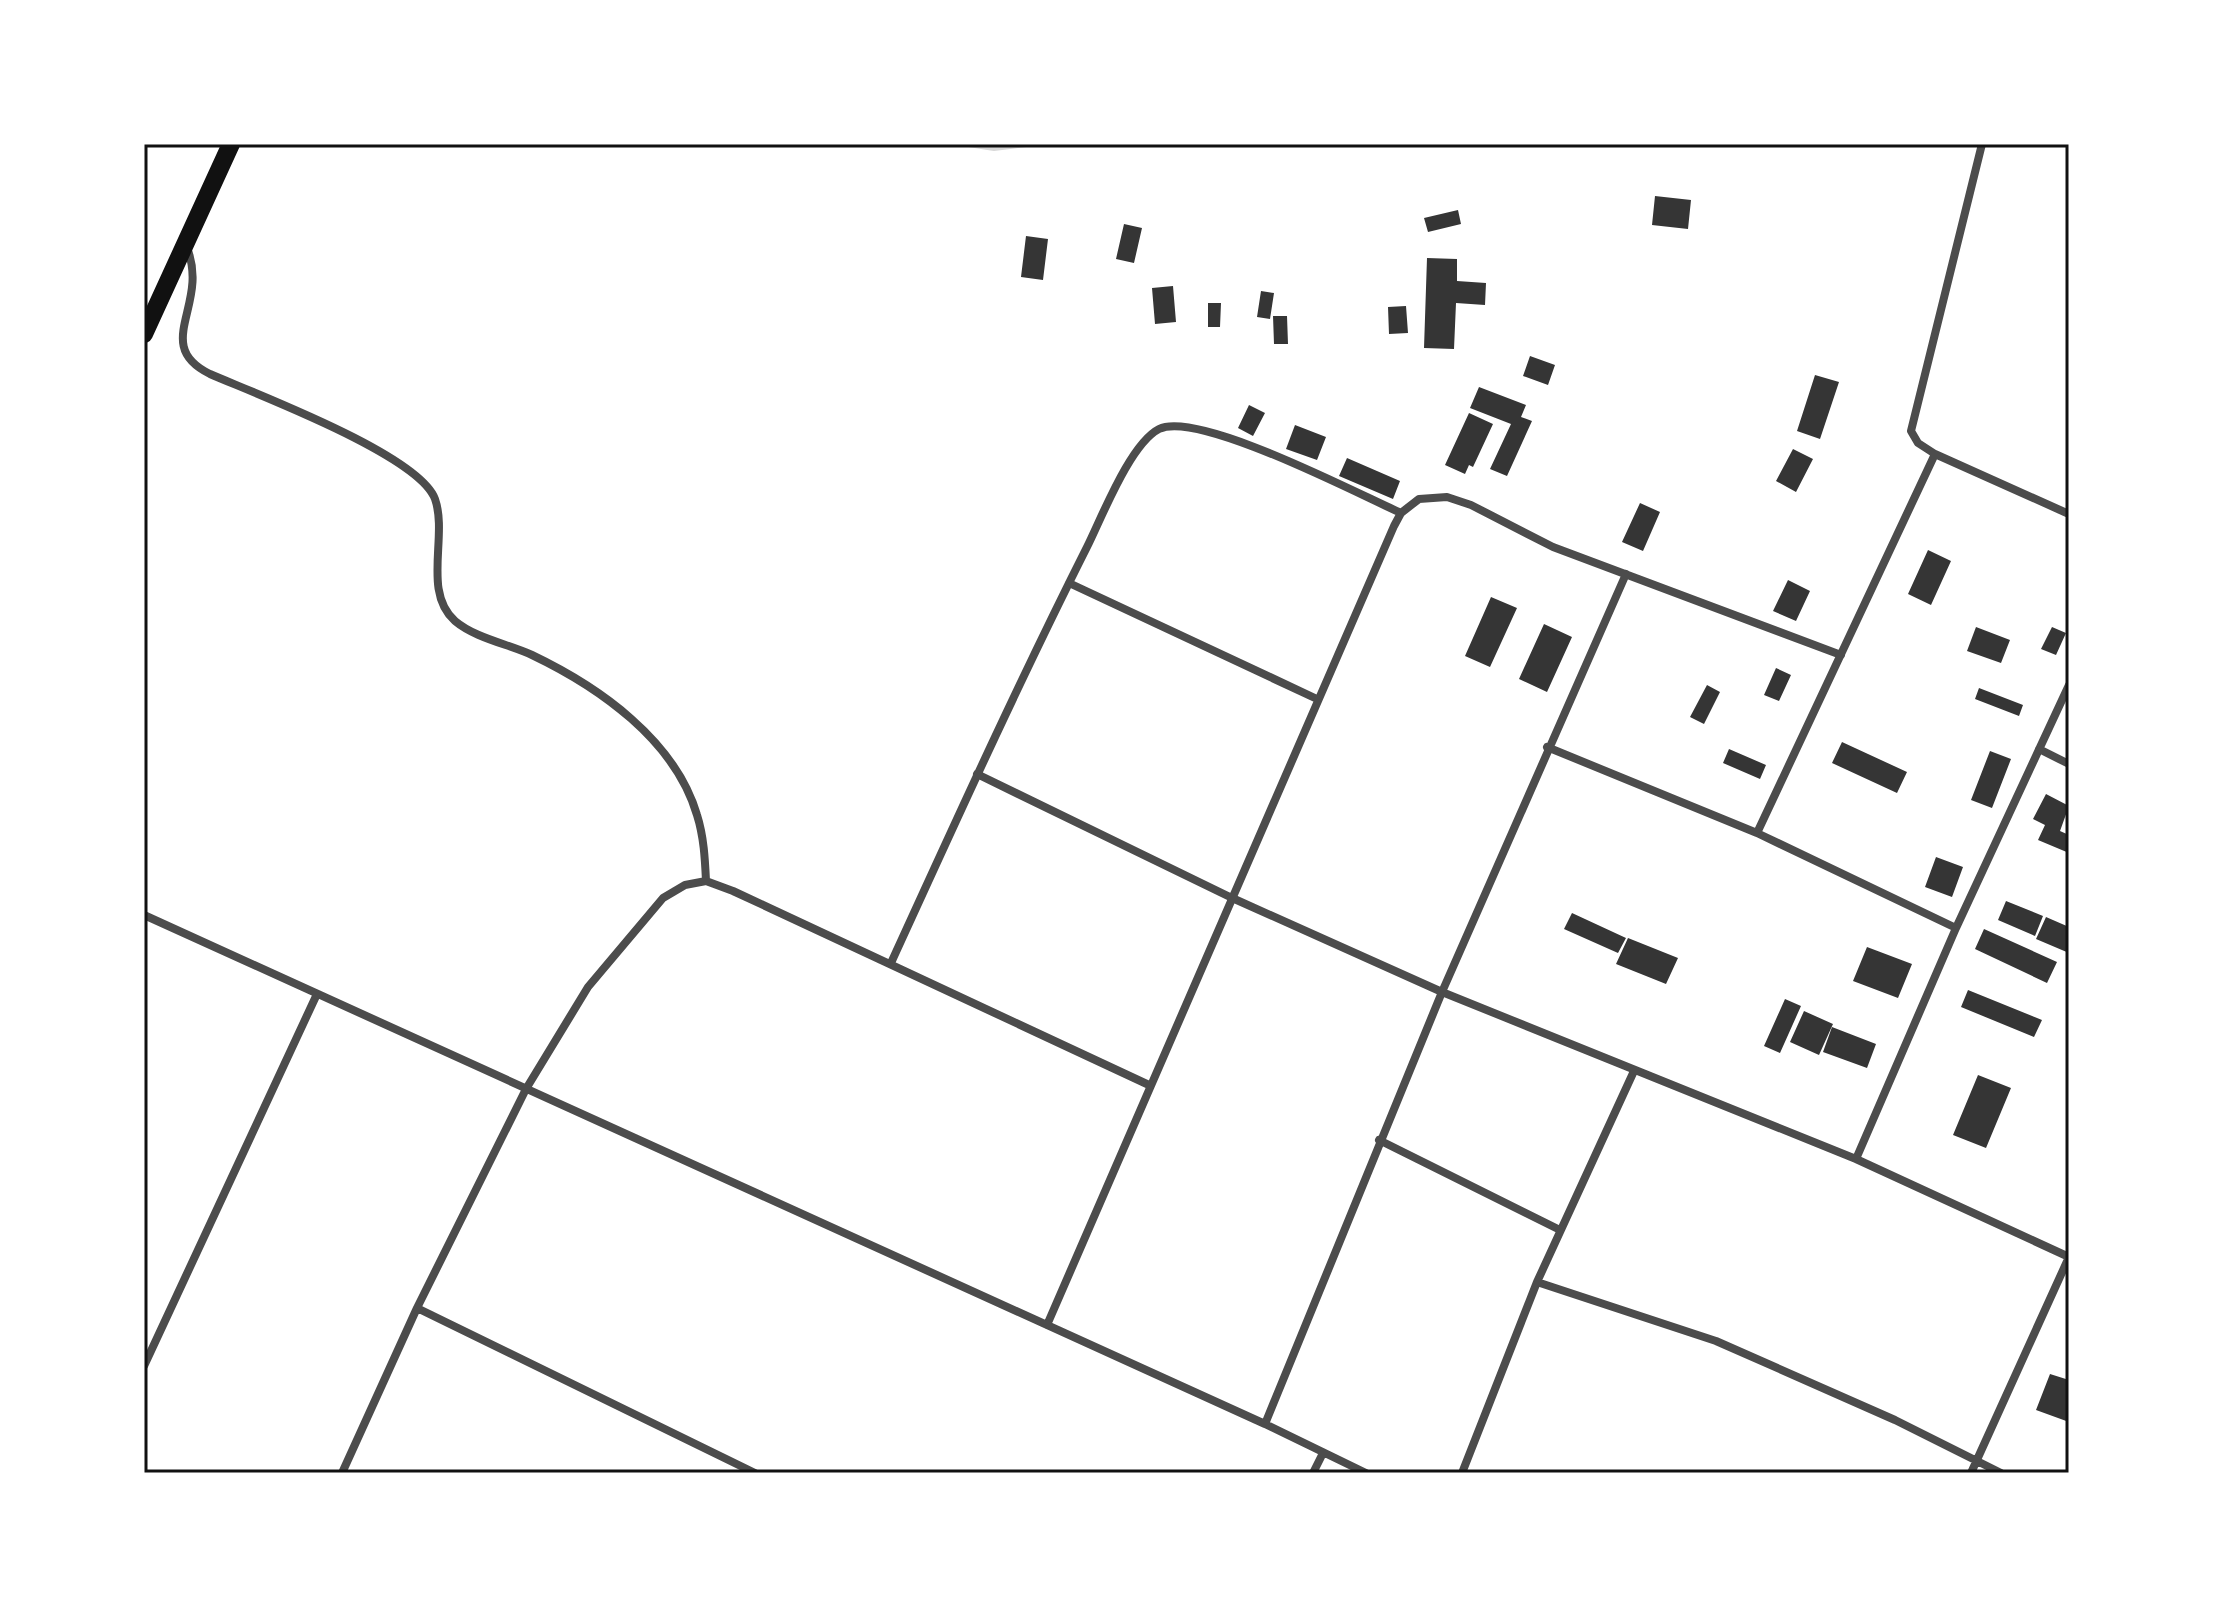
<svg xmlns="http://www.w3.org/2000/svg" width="2213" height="1617" font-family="Manrope,sans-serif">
  <rect width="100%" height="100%" fill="#fff"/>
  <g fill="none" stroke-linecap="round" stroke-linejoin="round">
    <path stroke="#d9d9d9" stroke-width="6" d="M969 144 994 148 1026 144"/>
  </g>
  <path fill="#353535" d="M1655 196 1691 200 1688 229 1652 225Z
    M1458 210 1461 224 1428 232 1424 218Z
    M1124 224 1142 228 1134 263 1116 259Z
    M1026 236 1048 239 1043 280 1021 277Z
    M1427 258 1457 259V281L1486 283 1485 305 1456 303 1454 349 1424 348Z
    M1173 286 1176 322 1155 324 1152 288Z
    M1261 291 1274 293 1270 319 1257 317Z
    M1208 303H1221L1220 327H1208Z
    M1406 306 1408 333 1389 334 1388 307Z
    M1273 316H1287L1288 344H1274Z
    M1530 356 1555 365 1548 385 1523 376Z
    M1815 375 1839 382 1820 439 1797 431Z
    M1479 387 1526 405 1521 417 1532 421 1507 476 1490 469 1511 424 1470 408Z
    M1249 405 1265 413 1253 436 1238 428Z
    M1469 413 1493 424 1473 467 1469 465 1465 474 1445 465Z
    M1295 425 1326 437 1317 460 1286 449Z
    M1793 449 1813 459 1796 492 1776 481Z
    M1347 458 1400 481 1393 499 1339 476Z
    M1640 503 1660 512 1643 551 1622 542Z
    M1928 550 1951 561 1931 605 1908 594Z
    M1788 580 1810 591 1796 621 1773 611Z
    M1491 597 1517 608 1490 667 1465 656Z
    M1544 624 1572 637 1547 692 1519 679Z
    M1976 627 2010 640 2001 663 1967 651Z
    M2052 627 2066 633 2056 655 2041 649Z
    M1776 668 1791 675 1779 701 1764 695Z
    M1707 685 1720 692 1704 724 1690 717Z
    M1979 688 2023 705 2019 716 1975 699Z
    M1842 742 1907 772 1897 793 1832 763Z
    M1729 749 1766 765 1760 779 1723 763Z
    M1990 751 2011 759 1992 808 1971 800Z
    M2046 794 2069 806 2060 831 2069 835V853L2038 840 2045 825 2033 819Z
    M1936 857 1963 867 1952 897 1925 887Z
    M2006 901 2043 916 2035 936 1998 920Z
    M1572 913 1626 938 1618 953 1564 929Z
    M2046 917 2069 927V953L2036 939Z
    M1984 929 2057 962 2047 983 1975 949Z
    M1628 938 1678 958 1666 984 1616 964Z
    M1867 947 1912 964 1898 998 1853 981Z
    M1968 990 2042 1020 2034 1037 1961 1007Z
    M1785 999 1801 1006 1780 1053 1764 1046Z
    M1804 1011 1833 1024 1819 1055 1790 1042Z
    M1832 1027 1876 1044 1867 1068 1823 1052Z
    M1978 1075 2011 1088 1986 1148 1953 1135Z
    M2050 1374 2069 1380V1422L2036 1410Z"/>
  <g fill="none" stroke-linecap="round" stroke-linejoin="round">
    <path stroke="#4c4c4c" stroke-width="8" d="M1982 144 1911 431 1918 443 1935 454 2069 514
      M187 248C210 305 151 345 210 374 256 394 419 455 435 499 448 536 422 592 455 621 475 638 508 644 532 655 599 687 675 740 697 815 704 837 705 860 706 881
      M1069 583 1317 699
      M1547 747 1757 833 1956 928
      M2039 749 2069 764
      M977 774 1230 897 1442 992 1856 1159 2069 1257
      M1757 833 1935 454
      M144 915 1265 1424 1366 1473
      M891 963C955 823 1018 684 1087 547 1102 517 1130 444 1159 429 1198 410 1358 494 1401 513
      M1379 1140 1560 1230
      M1856 1159 1956 928 2069 685
      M1537 1282 1716 1341 1895 1420 2001 1473
      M417 1308 755 1473
      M1047 1325 1394 526 1401 513 1419 499 1447 497 1471 505 1553 547 1841 655
      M144 1366 317 994
      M1265 1424 1442 992 1626 574
      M342 1473 417 1308 526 1089 588 987 663 898 685 885 706 881 733 891 1149 1085
      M1313 1473 1323 1453
      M1462 1473 1537 1282 1634 1071
      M1971 1473 2069 1257"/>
    <path stroke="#111" stroke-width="18" d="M144 334 231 144"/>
  </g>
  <rect width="2213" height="1617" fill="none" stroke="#ffffff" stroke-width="292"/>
  <rect x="146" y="146" width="1921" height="1325" fill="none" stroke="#111" stroke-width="3"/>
</svg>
